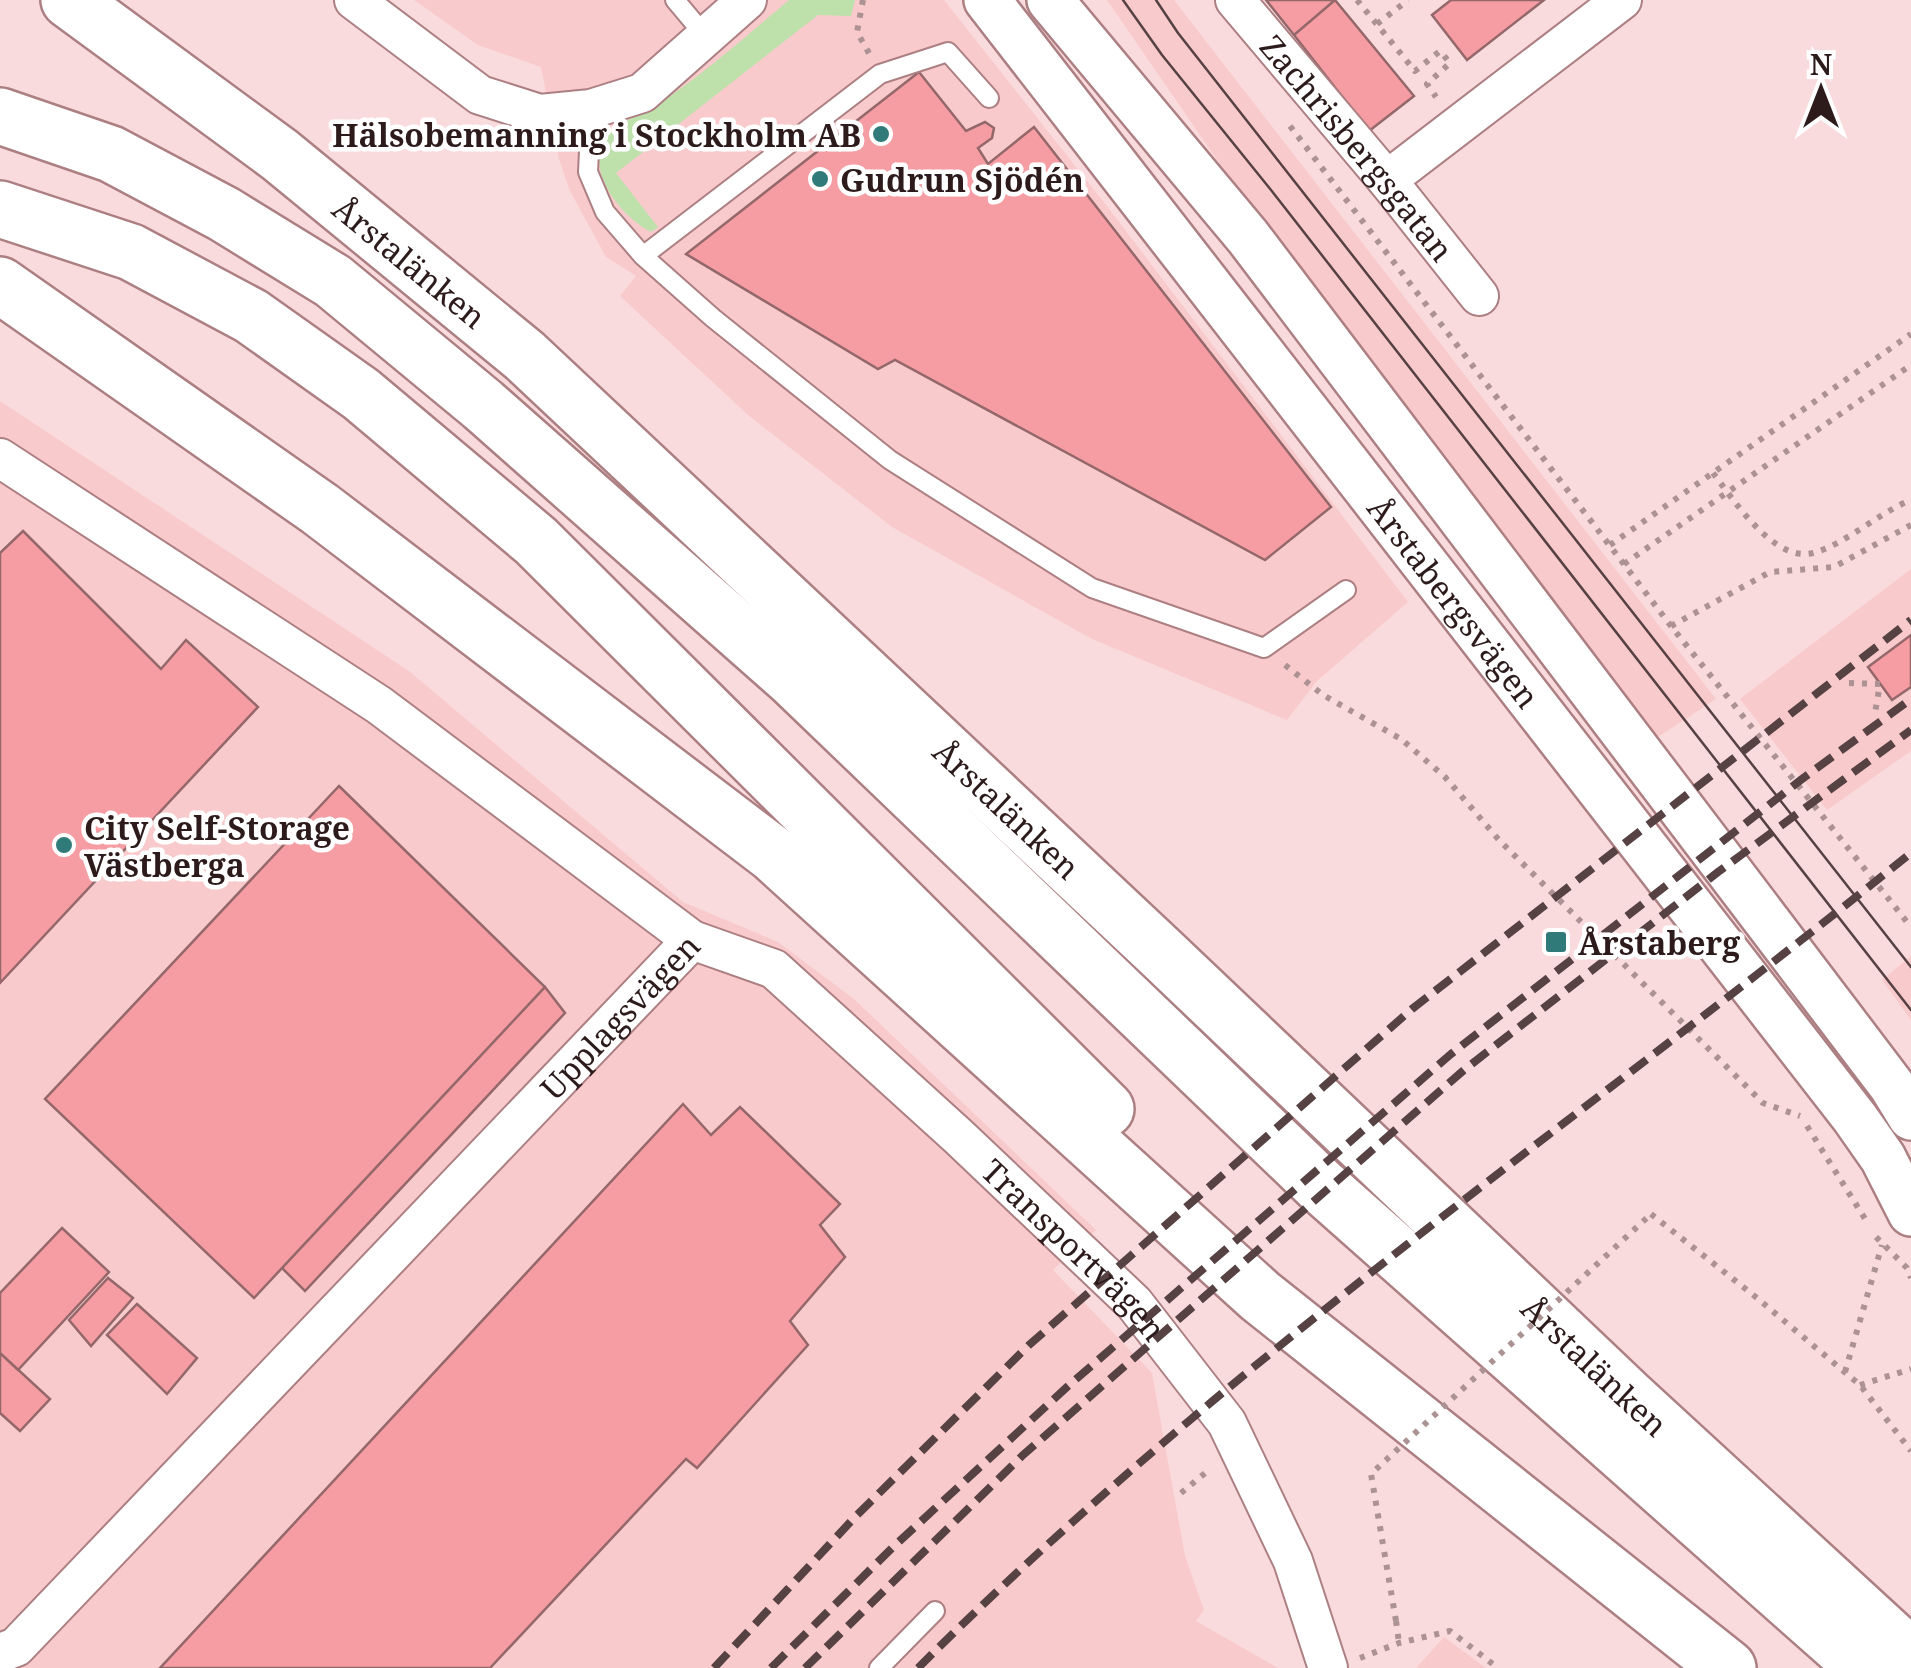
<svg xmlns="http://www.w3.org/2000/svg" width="1911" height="1668" font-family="'Noto Serif',serif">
  <rect width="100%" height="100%" fill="#fadbdd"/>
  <path fill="#f9cacc" d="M414 0H944L1110 210 1408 602 1317 681 1287 720 1092 639 892 527 748 415 620 296 636 276 606 257 570 191 559 159 541 67 478 45Z
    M1107 0H1174L1716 699 1658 737 1467 523Z
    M0 401 409 671 683 902 778 942 854 999 1096 1230 1053 1270 1152 1373 1185 1556 1204 1610 1196 1621 1278 1668H0Z
    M1911 569V751L1827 810 1740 699Z
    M1911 956V1020L1882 980Z
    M1444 1637 1486 1668H1416Z"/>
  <path fill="#bee1ac" d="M789 0H855L851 16 818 15 616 173 658 227 651 232C624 218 589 178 602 145 610 124 639 116 657 105 704 74 746 36 789 0Z"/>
  <path fill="#f69ca3" stroke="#94686a" stroke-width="2.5" d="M1266 0H1335L1294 35Z
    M1335 0 1414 96 1369 131 1294 35Z
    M1451 0H1544L1467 60 1432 15Z
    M919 72 966 131 985 122 994 128 992 138 978 148 988 164 1034 127 1331 507 1265 560 895 360 878 369 686 254Z
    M23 531 161 669 186 640 258 707 0 983V553Z
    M1911 635V687L1892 700 1868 667Z
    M339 786 545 987 254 1298 45 1099Z
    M545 987 565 1013 305 1291 282 1268Z
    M683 1104 711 1135 740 1107 840 1204 820 1225 845 1257 790 1321 808 1345 697 1468 686 1459 490 1668H160Z
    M62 1228 109 1272 18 1370 0 1353V1293Z
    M108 1278 133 1298 91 1346 69 1320Z
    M137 1304 197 1358 167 1394 107 1335Z
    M0 1353 50 1399 20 1431 0 1413Z"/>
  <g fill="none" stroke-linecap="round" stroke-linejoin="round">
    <g stroke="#ac7f82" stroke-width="22">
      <path id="service" d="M675 0 707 38
        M591 109 588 172 605 212 643 256 713 318 890 460 1092 588 1264 648 1346 590
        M643 256 880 74 948 52 989 98
        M879 1668 935 1611"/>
    </g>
    <g stroke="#ac7f82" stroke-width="42">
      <g id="minor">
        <path d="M354 0 480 95 540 114 591 109 642 93 747 0"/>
        <path id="s1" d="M1235 0 1387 180 1479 296"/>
        <path d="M1387 180 1622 0"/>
        <path id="s2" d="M0 458 379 705 692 940 774 969 959 1137 1134 1303 1227 1423 1293 1561 1328 1668"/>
        <path id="s3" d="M0 1653 16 1647 692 940"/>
      </g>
    </g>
    <g stroke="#ac7f82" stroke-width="50">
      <g id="tertiary">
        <path id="s4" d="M987 0 1855 1118 1883 1158 1911 1213"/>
        <path d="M1050 0 1248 237 1892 1086 1911 1117"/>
      </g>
    </g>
    <g stroke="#ac7f82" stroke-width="60">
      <g id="motorway">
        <path id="s5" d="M69 0 280 155 525 356 1160 952 1628 1397 1911 1657"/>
        <path d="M0 116 111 154 224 214 333 281 483 405 793 679 1320 1185 1865 1668"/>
        <path d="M0 209 131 252 251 316 361 394 536 541 1106 1109"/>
        <path d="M0 285 320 509 773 854 1260 1296 1728 1668"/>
      </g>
    </g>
    <path stroke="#ac9293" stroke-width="6" stroke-dasharray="5 8" stroke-linecap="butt" d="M863 0 857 32 870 55
      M1357 0 1415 71 1440 51 1450 63 1427 84 1436 97
      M1377 24 1408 0
      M1290 126 1671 626 1911 927
      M1713 473C1733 499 1774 563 1813 553 1844 545 1880 512 1911 500
      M1610 545 1911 334
      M1624 564 1911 365
      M1671 626 1770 572 1834 567 1911 525
      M1285 665 1323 695 1401 739 1445 777 1499 840 1763 1103 1800 1116
      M1849 683 1880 684 1875 713
      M1807 1126 1867 1222
      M1651 1214 1757 1298 1860 1385 1911 1451
      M1876 1237 1907 1268 1911 1278
      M1845 1372 1882 1245
      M1860 1385 1911 1369
      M1181 1493 1210 1469
      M1396 1621 1399 1643
      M1360 1658 1399 1643 1450 1631 1498 1668"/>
    <use href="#service" stroke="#fff" stroke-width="18"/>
    <use href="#minor" stroke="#fff" stroke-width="38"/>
    <use href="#tertiary" stroke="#fff" stroke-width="45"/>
    <use href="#motorway" stroke="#fff" stroke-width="55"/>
    <path stroke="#564143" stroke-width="2.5" d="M1123 0 1162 55 1271 190 1911 1010
      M1156 0 1178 33 1911 967"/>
    <path stroke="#564143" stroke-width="8" stroke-dasharray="20 10" stroke-linecap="butt" d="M714 1668 856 1516 1029 1345 1412 1009 1911 620
      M771 1668 892 1548 1067 1387 1451 1054 1802 779 1911 699
      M805 1668 1023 1455 1464 1070 1718 872 1911 730
      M918 1668C1222 1364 1577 1122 1911 853"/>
    <path stroke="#ac9293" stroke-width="6" stroke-dasharray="5 8" stroke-linecap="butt" d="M1396 1621 1371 1474 1651 1214"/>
  </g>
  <g fill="#307a79" stroke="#fff" stroke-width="4">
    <circle cx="881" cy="134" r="10"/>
    <circle cx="820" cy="179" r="10"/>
    <circle cx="64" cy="845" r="10"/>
    <rect x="1544" y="930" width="24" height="24" rx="5"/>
  </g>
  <g text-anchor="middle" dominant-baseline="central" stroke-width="9" stroke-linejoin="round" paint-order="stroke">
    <g font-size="32" font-weight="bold" fill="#2d1b1c" stroke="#fff" text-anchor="start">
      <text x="861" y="134" text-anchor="end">Hälsobemanning i Stockholm AB</text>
      <text x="840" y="179">Gudrun Sjödén</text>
      <text x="84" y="827">City Self-Storage<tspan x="84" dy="37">Västberga</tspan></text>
      <text x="1578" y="942">Årstaberg</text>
    </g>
    <g font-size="32" fill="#2d1b1c" stroke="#fff">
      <text stroke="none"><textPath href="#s1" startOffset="192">Zachrisbergsgatan</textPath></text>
      <text stroke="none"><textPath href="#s5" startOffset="430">Årstalänken</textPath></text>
      <text stroke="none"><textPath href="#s4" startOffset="762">Årstabergsvägen</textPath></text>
      <text stroke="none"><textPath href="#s5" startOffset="1240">Årstalänken</textPath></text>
      <text stroke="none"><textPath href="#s3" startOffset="890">Upplagsvägen</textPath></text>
      <text stroke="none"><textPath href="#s2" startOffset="1342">Transportvägen</textPath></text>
      <text stroke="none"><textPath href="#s5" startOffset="2050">Årstalänken</textPath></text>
    </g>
  </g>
  <g transform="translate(1821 90)" stroke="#ffffff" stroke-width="8" paint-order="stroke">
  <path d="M0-8L18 38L0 25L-18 38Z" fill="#2d1b1c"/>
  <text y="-15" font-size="28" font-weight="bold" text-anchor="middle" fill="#2d1b1c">N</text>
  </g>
</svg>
